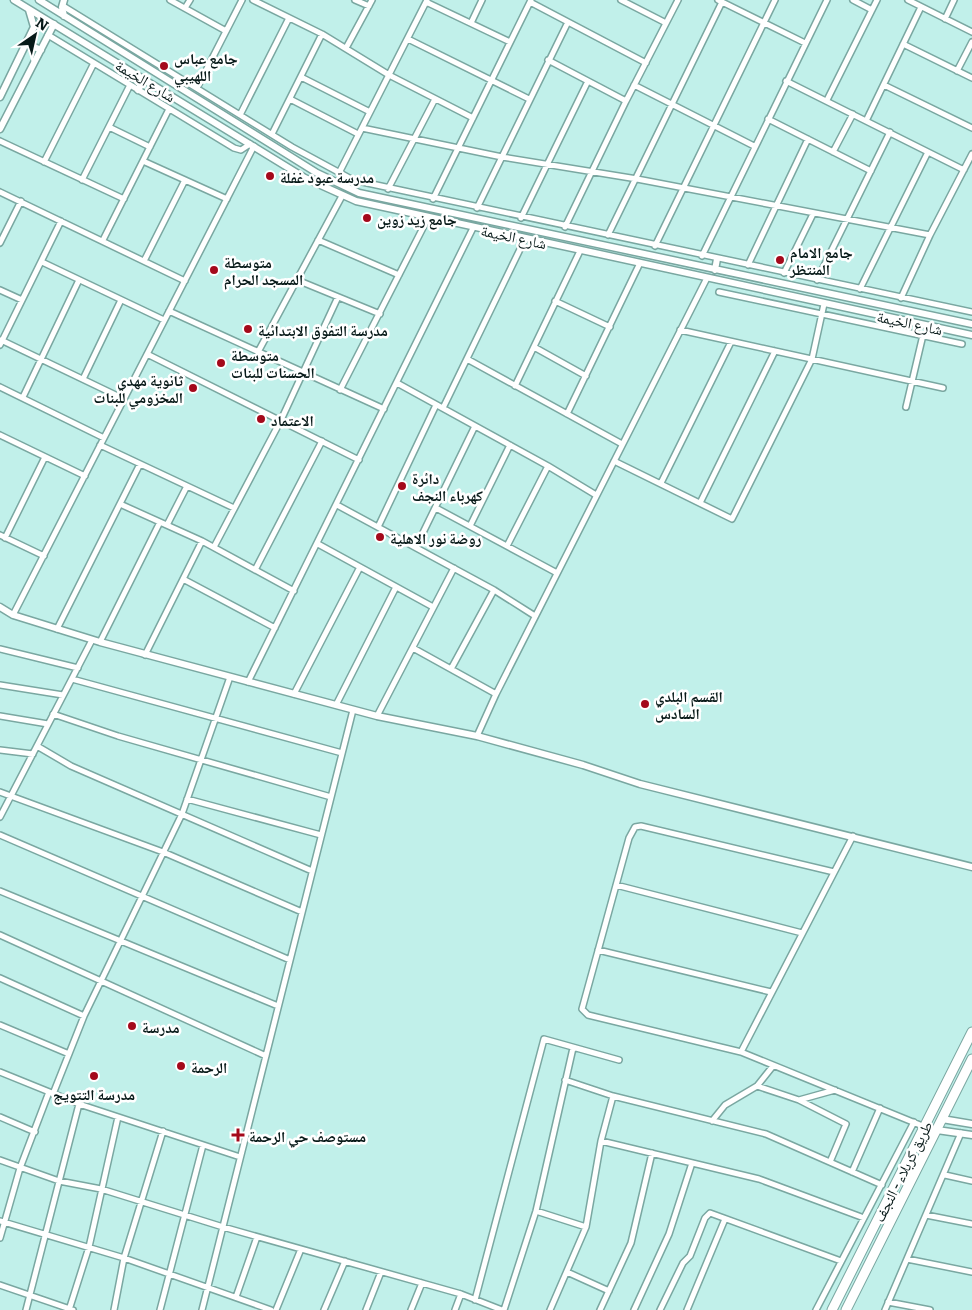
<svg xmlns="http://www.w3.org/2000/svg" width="972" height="1310" font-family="Literata,'Noto Naskh Arabic',serif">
  <rect width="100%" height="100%" fill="#c1f0ea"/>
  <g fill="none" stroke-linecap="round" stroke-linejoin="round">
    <g stroke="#7aa7a1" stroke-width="8">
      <path id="minor" d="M170 0 226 31
        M253 0 322 34 389 75 473 118
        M355 0 369 6
        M621 0 666 23
        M718 0 805 43
        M853 0 872 10
        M908 0 972 32
        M426 2 510 42
        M530 2 646 63
        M63 6 292 147 353 180 972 312
        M185 8 190 0
        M945 19 954 0
        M471 23 482 0
        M48 35 234 148 241 150 250 144
        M408 39 529 99
        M903 44 972 78
        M346 48 372 0
        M548 60 626 101
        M957 71 972 42
        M301 77 370 112
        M786 81 964 170
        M634 85 754 146
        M884 85 972 128
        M197 88 242 0
        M290 99 358 134
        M827 100 877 0
        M240 115 289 18
        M768 119 871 171
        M866 121 921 7
        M109 127 150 147
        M362 128 502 157 637 179 930 235
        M272 134 322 34
        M0 141 124 199
        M833 152 853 114
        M143 161 227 199
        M44 162 94 63
        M339 173 427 0
        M82 180 130 85
        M388 189 435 99
        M0 192 185 281
        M433 199 531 0
        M477 208 568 22
        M521 218 588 81
        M565 227 626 101 678 0
        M608 235 722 2
        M103 240 169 109
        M318 240 399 275
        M0 243 21 201
        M655 246 775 0
        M702 256 827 0
        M144 261 185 180
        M42 262 164 320
        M748 265 808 139
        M784 273 813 214
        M297 280 380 314
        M817 280 890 132
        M860 289 928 152
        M0 290 22 300
        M719 292 962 344
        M901 298 930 235 972 154
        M555 301 610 327
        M169 311 384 409
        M680 330 943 388
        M1 340 124 399
        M0 345 61 221
        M534 347 586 376
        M258 352 342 196
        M147 354 359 460
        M467 359 622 444
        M83 379 121 300
        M397 383 548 466 596 495
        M515 386 580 251
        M0 387 104 438
        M340 390 428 218
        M23 397 79 280
        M906 407 923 335
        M443 408 525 239
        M567 414 640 263
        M0 435 85 476
        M100 445 234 508
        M614 461 732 519 812 359 824 304
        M661 483 731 342
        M700 503 775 351
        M120 504 202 541 294 591
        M337 505 494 590 535 616
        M436 508 557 573
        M167 525 187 486
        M470 526 510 445
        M378 527 436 405
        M0 535 44 556
        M5 538 45 457
        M318 544 433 607
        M507 546 548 466
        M214 547 281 420 338 297
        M416 547 475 426
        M255 570 322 441
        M183 579 275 628
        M13 615 254 146
        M57 629 140 464
        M100 642 160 522
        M413 648 496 694
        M0 649 78 668
        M145 655 202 541
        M451 669 494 590
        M72 679 342 753
        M248 682 473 228
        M0 685 63 695
        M294 694 360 567
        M336 705 396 587
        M53 714 118 736 331 797
        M0 716 48 724
        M377 716 454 568
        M477 736 496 694 707 278
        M37 746 71 766 312 871
        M0 750 33 754
        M0 792 163 852 302 912
        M187 799 321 835
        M0 817 92 640
        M0 835 290 960
        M834 872 641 826 635 827 629 838 582 1009 588 1015 741 1052 925 1127
        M616 885 802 933
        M0 891 278 1006
        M0 935 266 1056
        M598 950 771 992
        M0 978 84 1016
        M0 1025 69 1054
        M741 1052 853 836
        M0 1072 79 1104 240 1157
        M565 1080 613 1096 766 1134 882 1185
        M757 1086 799 1100 835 1090
        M53 1094 84 1016 182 814 230 677
        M799 1100 846 1124 830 1162
        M0 1117 35 1132
        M712 1121 725 1105 757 1086 773 1066
        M601 1141 759 1179 864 1218
        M0 1160 59 1181 101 1189 223 1227 461 1294 502 1310
        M852 1172 880 1108
        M945 1175 972 1181
        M536 1211 586 1227
        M926 1215 972 1224
        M0 1221 124 1258 271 1310
        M0 1238 20 1168 49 1092
        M907 1259 972 1272
        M567 1272 609 1291
        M0 1285 73 1310
        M236 1297 257 1237
        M475 1300 544 1039 619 1060
        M888 1302 930 1310
        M26 1310 79 1104
        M69 1310 89 1247 118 1117
        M114 1310 124 1258 163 1131
        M160 1310 203 1145
        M202 1310 353 710
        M276 1310 301 1249
        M324 1310 345 1261
        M366 1310 381 1272
        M411 1310 422 1283
        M455 1310 461 1294
        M504 1310 536 1211 573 1048
        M550 1310 586 1227 601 1141 613 1096
        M600 1310 631 1243 652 1153
        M634 1310 669 1234 692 1163
        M660 1310 683 1263 690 1256 705 1218 710 1213 841 1261
        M687 1310 725 1219
        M816 1310 914 1122
        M885 1310 961 1133"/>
    </g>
    <g stroke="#7aa7a1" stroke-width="9">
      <path id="tertiary" d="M14 0 305 178 356 201 972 335
        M39 0 317 173 359 193 972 324
        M64 0 62 7 64 16
        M27 44 41 50
        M138 90 144 79
        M0 97 34 27 29 10
        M0 129 54 24
        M715 270 717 259
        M0 607 13 615 100 642 377 716 477 736 583 765 640 784 972 867
        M942 1119 972 1124
        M937 1130 972 1135"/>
    </g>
    <g stroke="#7aa7a1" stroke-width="11">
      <path id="trunk" d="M832 1310 972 1032
        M846 1310 972 1059"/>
    </g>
    <use href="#minor" stroke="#fff" stroke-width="5"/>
    <use href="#tertiary" stroke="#fff" stroke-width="6"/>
    <use href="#trunk" stroke="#fff" stroke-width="9"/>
  </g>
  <g fill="#a4091b" stroke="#fff" stroke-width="2">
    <circle cx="164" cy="66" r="5"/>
    <circle cx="270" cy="176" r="5"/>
    <circle cx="367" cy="218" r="5"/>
    <circle cx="780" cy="260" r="5"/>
    <circle cx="214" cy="270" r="5"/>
    <circle cx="248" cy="329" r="5"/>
    <circle cx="221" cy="363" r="5"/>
    <circle cx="193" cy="388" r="5"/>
    <circle cx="261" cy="419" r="5"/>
    <circle cx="402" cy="486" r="5"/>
    <circle cx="380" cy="537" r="5"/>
    <circle cx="645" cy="704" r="5"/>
    <circle cx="132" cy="1026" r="5"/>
    <circle cx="181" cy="1066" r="5"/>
    <circle cx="94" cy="1076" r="5"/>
    <path d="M235.5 1127.5h5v5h5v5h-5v5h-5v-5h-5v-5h5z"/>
  </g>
  <g text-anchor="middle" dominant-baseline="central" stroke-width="5" stroke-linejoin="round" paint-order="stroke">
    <g font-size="15" font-weight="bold" fill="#081a19" stroke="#fff" text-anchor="start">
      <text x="174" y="57">جامع عباس<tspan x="174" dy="17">اللهيبي</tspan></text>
      <text x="280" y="176">مدرسة عبود غفلة</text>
      <text x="377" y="218">جامع زيد زوين</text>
      <text x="790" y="251">جامع الامام<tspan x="790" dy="17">المنتظر</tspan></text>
      <text x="224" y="261">متوسطة<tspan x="224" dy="17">المسجد الحرام</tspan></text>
      <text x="258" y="329">مدرسة التفوق الابتدائية</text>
      <text x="231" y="354">متوسطة<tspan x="231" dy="17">الحسنات للبنات</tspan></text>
      <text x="183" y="379" text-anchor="end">ثانوية مهدي<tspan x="183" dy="17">المخزومي للبنات</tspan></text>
      <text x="271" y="419">الاعتماد</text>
      <text x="412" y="477">دائرة<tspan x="412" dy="17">كهرباء النجف</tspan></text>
      <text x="390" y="537">روضة نور الاهلية</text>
      <text x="655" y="695">القسم البلدي<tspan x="655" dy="17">السادس</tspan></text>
      <text x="142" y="1026">مدرسة</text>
      <text x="191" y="1066">الرحمة</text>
      <text x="94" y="1093" text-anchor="middle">مدرسة التتويج</text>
      <text x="249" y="1135">مستوصف حي الرحمة</text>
    </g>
    <g font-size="15" fill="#081a19" stroke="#fff">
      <text transform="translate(146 80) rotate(31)">شارع الخيمة</text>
      <text transform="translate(514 236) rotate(12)">شارع الخيمة</text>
      <text transform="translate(910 322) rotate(12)">شارع الخيمة</text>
      <text transform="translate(902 1171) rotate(-63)">طريق کربلاء - النجف</text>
    </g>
  </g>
  <g transform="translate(35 35) rotate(34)" stroke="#ffffff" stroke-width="4" paint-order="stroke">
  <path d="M0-4L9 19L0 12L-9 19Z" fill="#081a19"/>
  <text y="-8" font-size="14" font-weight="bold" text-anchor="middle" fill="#081a19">N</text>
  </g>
</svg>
